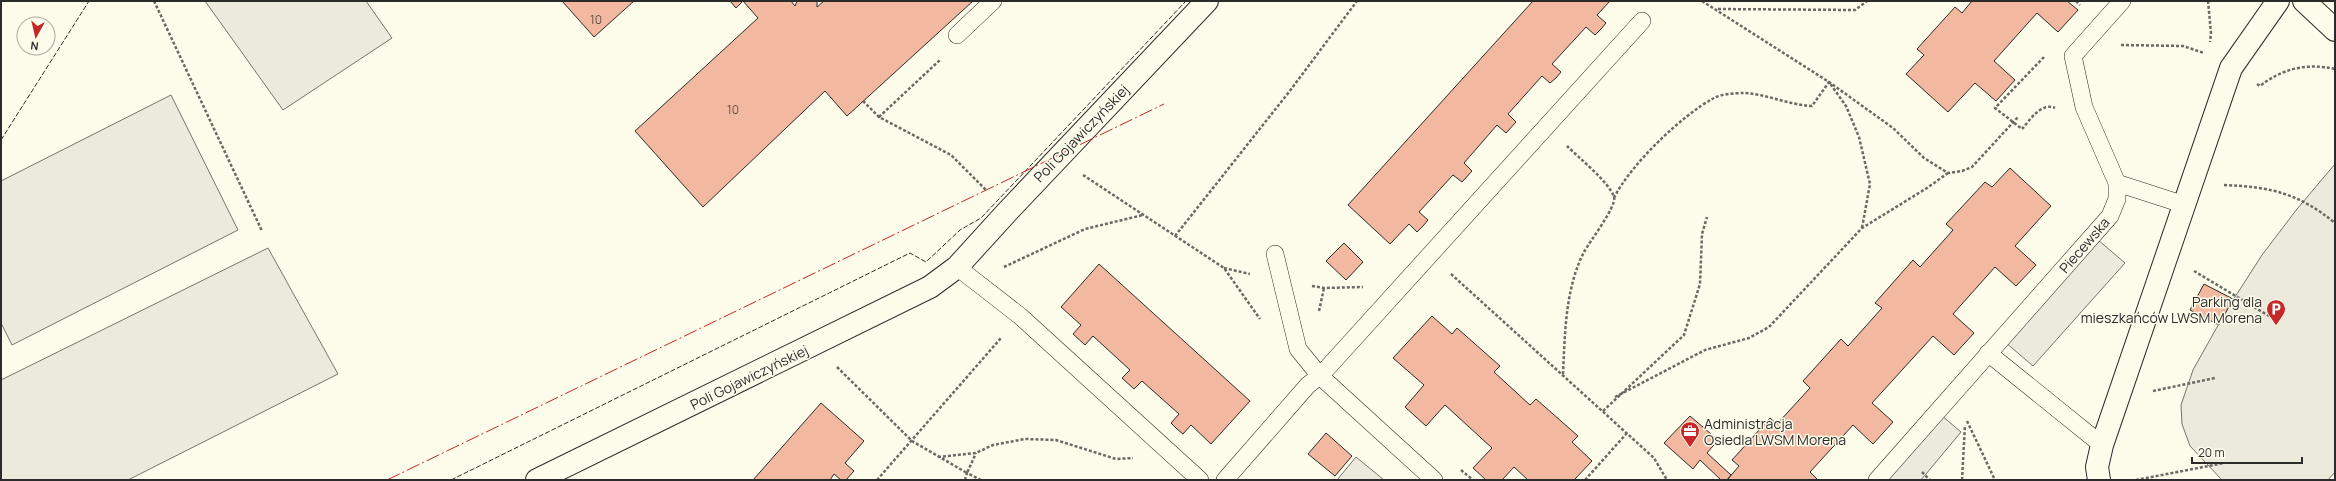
<svg xmlns="http://www.w3.org/2000/svg" width="2336" height="481" font-family="Manrope,sans-serif">
  <rect width="100%" height="100%" fill="#fdfbea"/>
  <path fill="#ecebdb" stroke="#74746e" d="M205 1H366L392 38 283 110Z
    M171 95 238 230 12 345 1 323V181Z
    M268 248 338 374 128 480H1V380Z"/>
  <path fill="#eceadb" stroke="#74746e" d="M2335 164V472L2328 480H2222L2190 446 2182 424 2181 405 2193 370 2226 311 2262 255 2297 209Z
    M2097 239 2125 263 2033 366 2005 342Z
    M1941 415 1961 432 1921 480H1886Z
    M1356 457 1384 480H1337Z"/>
  <path fill="#f2b8a0" stroke="#2b2b2b" d="M562 1H634L594 37Z
    M730 1H791L795 6 797 1H817V7L824 1H973L847 116 825 91 703 207 635 131 758 18 743 1 736 8Z
    M1533 1H1610L1597 15 1606 23 1601 29 1595 35 1586 27 1552 64 1561 72 1556 78 1550 83 1542 76 1508 114 1516 122 1506 133 1497 125 1464 163 1472 171 1462 182 1453 175 1419 212 1428 220 1423 226 1417 232 1409 224 1390 244 1348 205Z
    M1972 1H2067L2078 10 2058 32 2037 13 1994 61 2015 80 1996 101 1975 83 1948 112 1906 74 1924 55 1917 49 1955 7 1962 13Z
    M2010 168 2051 206 2015 246 2036 265 2016 286 1995 267 1953 314 1974 333 1954 355 1933 336 1872 403 1893 422 1873 444 1853 425 1810 472 1818 480H1727L1739 466 1732 460 1770 418 1777 424 1810 388 1803 381 1841 339 1848 346 1882 308 1875 303 1913 260 1920 267 1953 230 1946 224 1985 182 1992 187Z
    M1344 243 1363 262 1346 280 1326 261Z
    M1099 264 1250 401 1211 444 1191 425 1183 434 1177 429 1171 423 1179 414 1142 381 1134 389 1122 378 1130 370 1093 336 1085 345 1073 334 1081 325 1061 307Z
    M2204 284 2233 299 2219 325 2190 310Z
    M1432 316 1452 334 1457 328 1500 366 1494 372 1530 405 1536 399 1578 436 1572 442 1592 461 1574 480H1528L1514 467 1502 480H1486L1473 468 1492 448 1445 405 1426 426 1405 407 1424 385 1393 358Z
    M821 403 864 441 845 463 854 471 846 480H841L834 474 830 480H753Z
    M1690 416 1718 440 1707 453 1731 475 1727 480H1721L1700 460 1693 469 1664 443Z
    M1326 433 1352 456 1335 476 1308 454Z"/>
  <g fill="none" stroke-linecap="round" stroke-linejoin="round">
    <g stroke="#2b2b2b" stroke-width="18">
      <path id="lane" d="M957 35 993 1
        M2117 183 2084 107 2073 56 2122 1
        M1275 254 1298 349 1320 376 1434 480
        M957 267 1020 316 1200 480
        M1988 353 2102 445
        M1225 480 1308 385 1320 376 1642 21
        M1877 480 2110 216 2117 199V183L2185 205"/>
    </g>
    <g stroke="#2b2b2b" stroke-width="24">
      <path id="street" d="M537 480 930 287 957 267 1008 211 1207 1"/>
    </g>
    <g stroke="#2b2b2b" stroke-width="24">
      <path id="secondary" d="M2304 1 2335 30
        M2099 480 2097 467 2102 445 2231 68 2278 1"/>
    </g>
    <path stroke="#6a6964" stroke-width="2.5" stroke-dasharray="3 2" stroke-linecap="butt" d="M154 1 262 231
      M1702 1 1829 82 1893 128 1924 158 1948 173 1962 171 1972 167 2018 117
      M2076 1 2080 5
      M2208 1 2211 33 2210 42
      M1718 9 1855 10 1867 1
      M2121 45 2183 46 2204 53
      M2044 57 1995 108 2022 129C2030 120 2041 102 2055 108
      M2257 84 2260 86C2283 68 2307 63 2335 69
      M863 101 879 117 951 155 986 190
      M879 117 941 59
      M1083 175 1224 268 1260 319
      M2224 185C2271 187 2298 193 2335 223
      M1614 198C1630 165 1682 115 1714 98 1721 94 1736 93 1744 93 1767 94 1789 105 1812 106L1829 82 1846 106 1859 137 1870 184 1862 228
      M1175 236 1289 92 1357 1
      M1004 267 1085 229 1143 215
      M1224 268 1250 274
      M2194 271 2269 316
      M1451 274 1654 458 1667 480
      M1312 286 1324 288 1363 287
      M1319 311 1324 288
      M837 367 912 441 967 473 976 453
      M1563 374C1565 334 1565 289 1584 252 1590 241 1617 206 1614 197 1610 183 1578 157 1567 146
      M2153 391 2215 378
      M1615 397 1705 350 1749 338 1769 327 1862 228 1927 188 1948 173
      M1603 411 1684 335 1700 284 1702 234 1707 217
      M1967 421 1995 480
      M938 457 976 453 993 445 1025 439 1056 440 1116 459 1133 458
      M1461 470 1473 480
      M1922 472 1930 480
      M877 480 1001 338
      M965 480 967 473 981 480
      M1585 480 1627 433
      M1962 480 1965 425
      M2136 480 2224 463"/>
    <use href="#lane" stroke="#fdfbea" stroke-width="17"/>
    <use href="#street" stroke="#fdfbea" stroke-width="22"/>
    <use href="#secondary" stroke="#fdfbea" stroke-width="22"/>
    <path stroke="#2b2b2b" stroke-width="1" stroke-dasharray="5 2" stroke-linecap="butt" d="M1 140 89 1
      M451 480 910 253 926 262 960 230 981 218 1186 1"/>
    <path stroke="#c62828" stroke-width="1" stroke-dasharray="14 3 2 3" stroke-linecap="butt" d="M387 480 1164 104"/>
  </g>
  <defs>
    <g id="parking-pin" transform="scale(1)"><path d="M0 17L-7.5 6A9.5 9.5 0 1 1 7.5 6Z" fill="#c62828" stroke="#fdfbea"/><path d="M-3.5-5.5H1a3.5 3.5 0 0 1 0 7H-1V5.5H-3.5ZM-1-3.4V-.6H.8a1.4 1.4 0 0 0 0-2.8Z" fill="#fff"/></g>
    <g id="office-pin" transform="scale(1)"><path d="M0 17L-7.5 6A9.5 9.5 0 1 1 7.5 6Z" fill="#c62828" stroke="#fdfbea"/><path d="M-6-3h4V-5.5h4V-3h4V5H-6ZM-1-4.5V-3h2v-1.5ZM-6 0V1H6V0Z" fill="#fff"/></g>
  </defs>
  <g fill-rule="evenodd">
    <use href="#parking-pin" x="2276" y="309"/>
    <use href="#office-pin" x="1690" y="431"/>
  </g>
  <g text-anchor="middle" dominant-baseline="central" stroke-width="3" stroke-linejoin="round" paint-order="stroke">
    <g font-size="12" fill="#5d4e48">
      <text x="596" y="19">10</text>
      <text x="733" y="109">10</text>
    </g>
    <g font-size="14" fill="#2b2b2b" stroke="#fdfbea">
      <text transform="translate(1081 133) rotate(-46)">Poli Gojawiczyńskiej</text>
      <text transform="translate(2084 245) rotate(-49)">Piecewska</text>
      <text transform="translate(749 377) rotate(-26)">Poli Gojawiczyńskiej</text>
    </g>
    <g font-size="14" fill="#2b2b2b" stroke="#fdfbea" text-anchor="end">
      <text x="2262" y="301">Parking dla<tspan x="2262" dy="16">mieszkańców LWSM Morena</tspan></text>
      <text x="1704" y="423" text-anchor="start">Administracja<tspan x="1704" dy="16">Osiedla LWSM Morena</tspan></text>
    </g>
  </g>
  <rect width="2336" height="481" fill="none" stroke="#2b2b2b" stroke-width="4"/>
  <g transform="translate(36 36) rotate(188)"><circle r="19" fill="#fdfbea" stroke="#a9a89e"/>
  <path d="M0-3L7 15L0 10L-7 15Z" fill="#c62828"/>
  <text y="-6" font-size="11" font-weight="bold" text-anchor="middle" fill="#2b2b2b">N</text>
  </g>
  <path d="M2192 457v6h110v-6" fill="none" stroke="#2b2b2b" stroke-width="2"/>
  <text x="2198" y="457" font-size="12" fill="#2b2b2b" stroke="#fdfbea" stroke-width="3" paint-order="stroke">20 m</text>
</svg>
